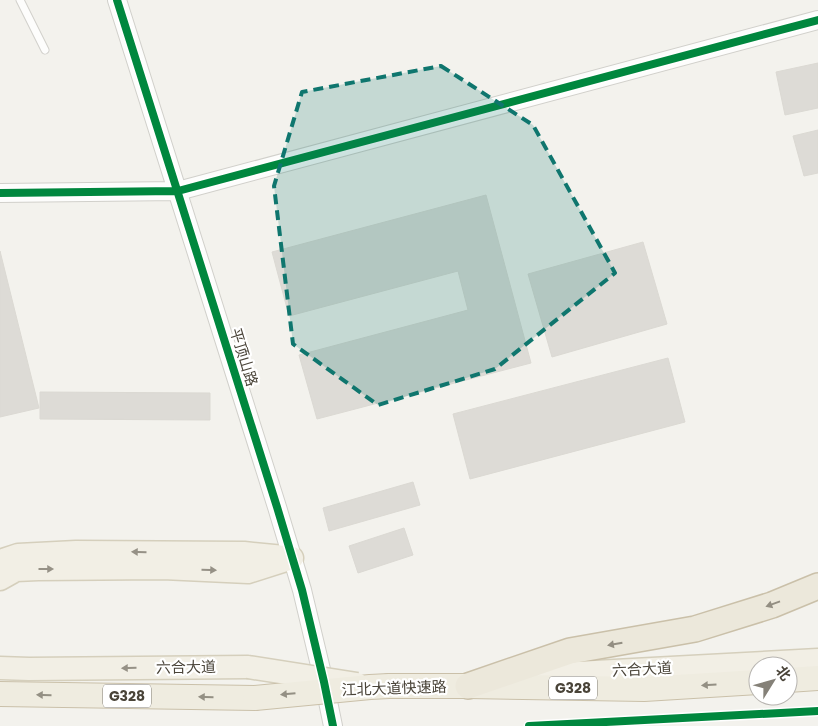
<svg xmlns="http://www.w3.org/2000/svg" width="818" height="726" font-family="Poppins,'Noto Sans SC',sans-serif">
  <rect width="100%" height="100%" fill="#f3f2ed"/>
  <path fill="#dddbd6" stroke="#dbd9d3" d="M818 63V108L785 115 776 72Z
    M818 130V173L804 176 793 136Z
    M486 195 531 363 317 419 299 355 468 310 458 271 289 316 272 252Z
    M643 242 667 324 552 357 528 274Z
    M0 251 39 408 0 417Z
    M668 358 685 422 470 479 453 414Z
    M40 392 210 393V420L40 419Z
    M413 482 420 505 329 531 323 508Z
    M404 528 413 555 358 573 349 546Z"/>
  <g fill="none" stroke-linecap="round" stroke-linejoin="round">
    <g stroke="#d1d0cb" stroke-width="9">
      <path id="service" d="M20 0 45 50"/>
    </g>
    <g stroke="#d1d0cb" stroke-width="20">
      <path id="tertiary" d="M117 0 277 507 302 590 324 682 333 726
        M0 193 178 191 818 20"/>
    </g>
    <g stroke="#d5cfbc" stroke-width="25">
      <path id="primary" d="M0 561 18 555 76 552 244 553 284 557
        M0 579 16 570 38 569 163 568 248 572 292 558
        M0 668 29 669 248 667
        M517 679 558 674 818 660"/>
    </g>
    <g stroke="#cac0a9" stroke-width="26">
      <path id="trunk" d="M788 680 818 678
        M389 686H468L644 689 758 682
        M0 694 255 698"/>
    </g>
    <g stroke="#cac0a9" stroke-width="28">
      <path id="motorway" d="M468 686 570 651 695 629 772 605 818 586"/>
    </g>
    <use href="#service" stroke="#fdfdfc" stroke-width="7"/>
    <use href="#tertiary" stroke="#fdfdfc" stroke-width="18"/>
    <use href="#primary" stroke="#f2efe5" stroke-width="22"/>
    <use href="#trunk" stroke="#efece0" stroke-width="24"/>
    <use href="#motorway" stroke="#ece8db" stroke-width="25"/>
    <g stroke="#d5cfbc" stroke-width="25" stroke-linecap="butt">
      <path id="primary-bridge" d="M248 667 357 684"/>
    </g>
    <g stroke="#cac0a9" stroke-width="26" stroke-linecap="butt">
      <path id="trunk-bridge" d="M255 698 370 687 389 686"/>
    </g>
    <use href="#primary-bridge" stroke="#f2efe5" stroke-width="22"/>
    <use href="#trunk-bridge" stroke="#efece0" stroke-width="24"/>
    <g stroke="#fff" stroke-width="11">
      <path id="cycleway" d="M117 0 277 507 302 590 324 682 333 726
        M0 193 178 191 818 20
        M529 726 818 711"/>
    </g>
    <use href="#cycleway" stroke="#00873e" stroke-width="8"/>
  </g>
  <defs><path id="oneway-solid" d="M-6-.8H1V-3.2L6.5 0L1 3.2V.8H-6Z" transform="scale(1.25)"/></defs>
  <g fill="#969186">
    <use href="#oneway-solid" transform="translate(139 552) rotate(-179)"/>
    <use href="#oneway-solid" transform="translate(46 569)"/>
    <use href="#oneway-solid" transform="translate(209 570) rotate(2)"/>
    <use href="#oneway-solid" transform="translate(129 668) rotate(179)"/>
  </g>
  <g fill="#938e82">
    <use href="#oneway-solid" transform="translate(773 604) rotate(160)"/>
    <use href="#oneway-solid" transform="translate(615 644) rotate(170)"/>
  </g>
  <g fill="#949084">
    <use href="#oneway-solid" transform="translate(709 685) rotate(177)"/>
    <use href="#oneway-solid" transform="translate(288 694) rotate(175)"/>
    <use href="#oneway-solid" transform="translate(44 695) rotate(-179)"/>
    <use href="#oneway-solid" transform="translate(206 697) rotate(-179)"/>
  </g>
  <path fill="#0f766e" fill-opacity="0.2" stroke="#0f766e" stroke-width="4" stroke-dasharray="10 6" stroke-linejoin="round" d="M441 66 533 125 615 273 495 369 378 405 293 344 274 186 302 92Z"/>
  <g text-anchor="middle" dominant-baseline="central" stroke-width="4.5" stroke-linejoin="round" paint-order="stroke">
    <g fill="#fff" stroke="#807c74" stroke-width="1">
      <rect x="549" y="676.5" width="48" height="23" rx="4"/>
      <rect x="103" y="684.5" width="48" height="23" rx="4"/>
    </g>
    <g font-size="14" font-weight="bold" fill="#4a4439">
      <text x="573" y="688">G328</text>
      <text x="127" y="696">G328</text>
    </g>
    <g font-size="15" fill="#4a4439" stroke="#fff">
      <text transform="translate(244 357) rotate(73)">平顶山路</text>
      <text transform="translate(186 667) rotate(-1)">六合大道</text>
      <text transform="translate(642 669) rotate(-3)">六合大道</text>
      <text transform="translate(394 688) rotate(-2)">江北大道快速路</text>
    </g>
  </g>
  <g transform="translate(773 681) rotate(53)"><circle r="24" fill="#ffffff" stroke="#b7b4b0"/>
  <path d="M0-4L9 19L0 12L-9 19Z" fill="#858178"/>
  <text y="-8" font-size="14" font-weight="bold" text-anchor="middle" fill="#4a4439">北</text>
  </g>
</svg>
